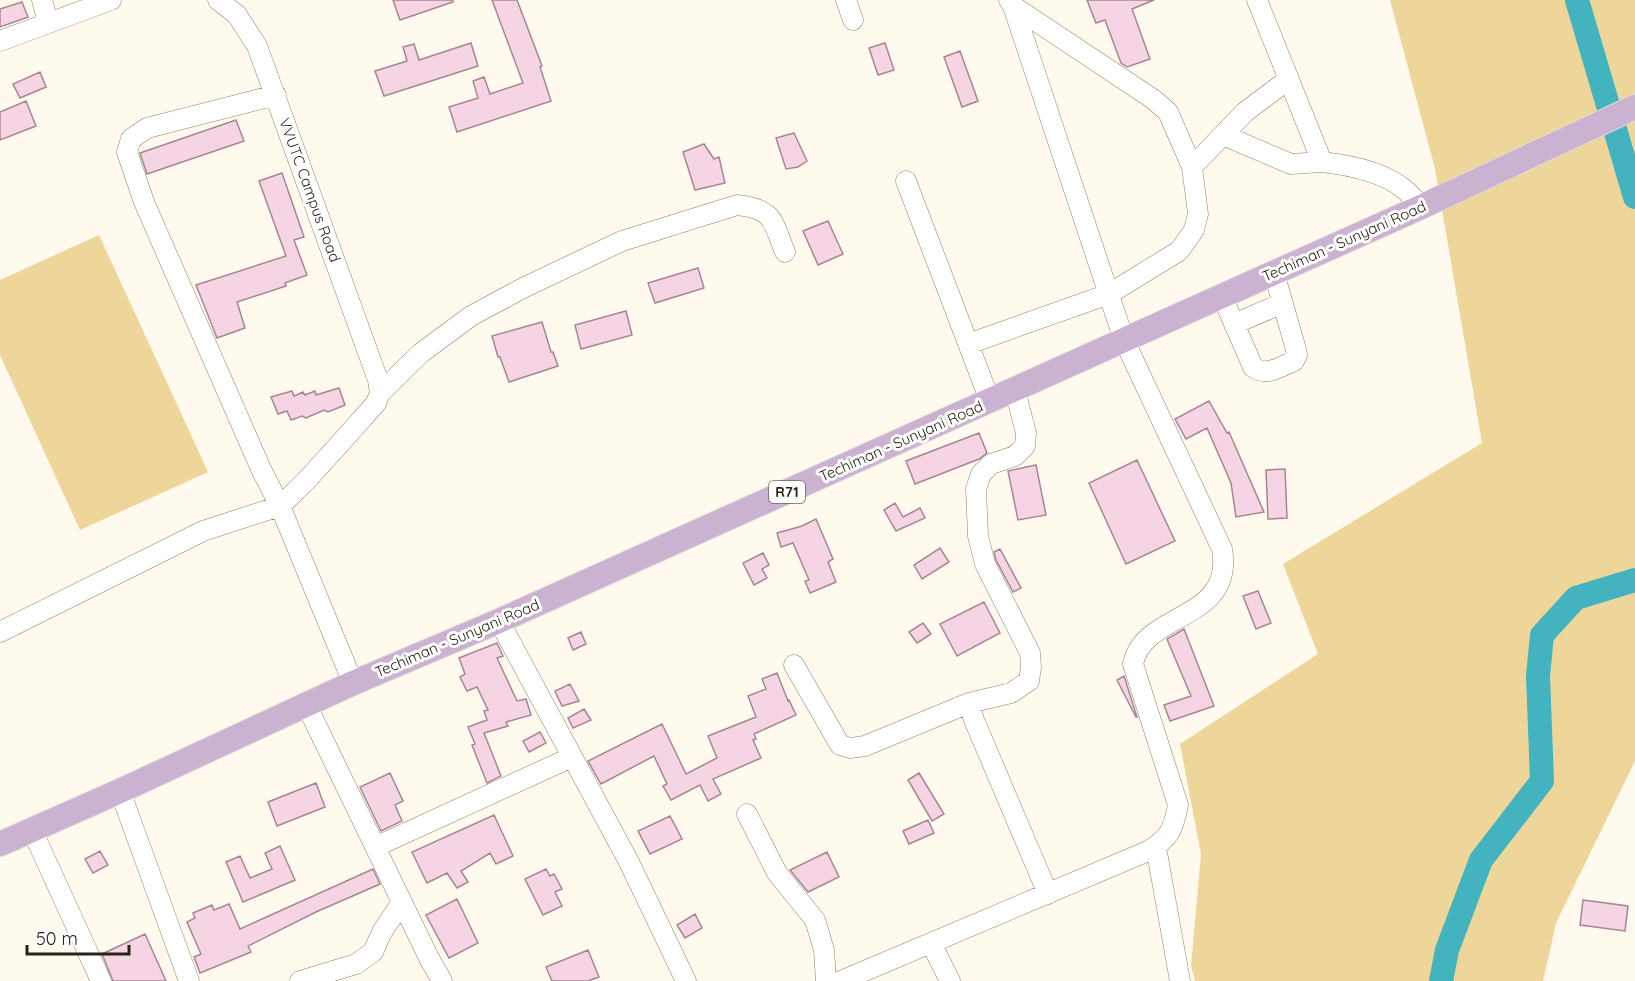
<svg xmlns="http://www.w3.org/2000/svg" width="1635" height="981" font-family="Quicksand,sans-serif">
  <rect width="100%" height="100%" fill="#fffaed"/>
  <path fill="#eed59a" d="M1390 0H1635V761L1556 923 1543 981H1195L1191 966 1201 854 1180 744 1318 654 1283 564 1482 443 1435 169Z
    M99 235 208 472 80 530 0 355V280Z"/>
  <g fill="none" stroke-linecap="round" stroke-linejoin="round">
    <path stroke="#42b3bf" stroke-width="24" d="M1577 0 1635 197
      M1441 981 1447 950 1481 860 1542 781 1538 676 1542 635 1576 598 1635 580"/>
  </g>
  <path fill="#f5d5e3" stroke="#a68694" stroke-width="1.5" d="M393 0H453V2L400 20Z
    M492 0H517L542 66 540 67 551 101 457 132 449 107 478 98 473 81 484 77 490 94 523 83Z
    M1087 0H1154L1132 9 1150 59 1127 67 1121 63 1105 20 1096 23Z
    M22 2 28 17 0 27V9Z
    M471 43 478 66 384 96 375 71 407 61 403 47 414 44 419 60Z
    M885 43 894 70 878 75 869 48Z
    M960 51 978 101 962 107 944 57Z
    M40 72 46 87 20 98 13 84Z
    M26 101 36 126 0 140V112Z
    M236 120 244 141 147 174 140 153Z
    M794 133 807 161 798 167 786 169 776 138Z
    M704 144 714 159 719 157 725 183 695 190 683 152Z
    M282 173 304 237 294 240 307 275 285 283 286 286 237 302 245 328 217 338 196 285 286 256 259 181Z
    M828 221 843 254 818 265 803 231Z
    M698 268 704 288 655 303 648 283Z
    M626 311 632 335 581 349 575 325Z
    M542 322 551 352H553L558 366 509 382 500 357H498L492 336Z
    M339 388 345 405 328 412 324 410 306 418 302 416 291 420 287 411 278 414 271 397 292 391 294 396 303 392 305 395 315 391 316 395Z
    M1209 401 1227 433 1229 432 1264 512 1236 517 1231 483 1207 428 1186 439 1175 419Z
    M979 433 987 453 979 459 915 484 906 461Z
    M1137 460 1175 541 1126 564 1089 483Z
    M1036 465 1046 515 1018 520 1008 471Z
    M1285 469 1287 518 1268 519 1266 470Z
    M895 503 903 517 920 508 925 518 896 531 884 510Z
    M816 519 833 559 828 562 836 582 810 593 805 581 809 580 793 543 781 547 777 533 802 526Z
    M940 548 949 562 922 579 914 565Z
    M1000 549 1021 588 1013 592 996 560 994 552Z
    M763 553 769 565 762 569 767 578 754 585 743 563Z
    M1258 591 1271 623 1256 629 1243 596Z
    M984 602 1000 633 957 656 940 624Z
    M923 623 931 634 917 643 909 632Z
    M1184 629 1214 706 1170 721 1164 705 1191 696 1167 639Z
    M581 632 586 644 573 650 568 638Z
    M497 643 503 656 497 658 517 701 526 699 531 715 506 722 508 726 484 733 501 776 487 783 472 745 475 744 468 727 487 720 484 711 488 710 477 687 467 691 460 677 465 674 459 658Z
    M777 673 788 701 789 700 796 715 754 734 756 739 753 740 761 758 713 779 721 794 708 801 700 785 671 800 663 786 667 784 654 756 601 784 588 761 662 724 686 774 717 758 708 736 756 717 748 696 766 689 762 679Z
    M1124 676 1137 717H1136L1117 680Z
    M570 684 579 701 562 706 555 691Z
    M584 709 591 720 573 728 568 718Z
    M540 732 546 743 529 752 523 741Z
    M390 773 403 801 395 805 402 821 381 831 360 787Z
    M919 773 944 814 932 821 908 780Z
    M316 783 325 807 277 826 268 802Z
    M494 815 513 856 496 864 490 853 461 871 468 882 457 888 447 873 427 883 412 852Z
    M670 816 682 839 650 854 638 831Z
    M928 820 934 833 909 844 903 831Z
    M280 846 295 880 243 902 226 862 240 856 250 878 272 869 265 853Z
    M100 851 108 865 93 873 85 859Z
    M827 852 839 877 808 892 790 870Z
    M373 869 380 884 316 912 248 946 251 952 200 973 194 957 201 954 187 922 195 918 193 913 212 905 214 910 229 904 240 929Z
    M546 869 550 876 554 874 562 889 555 892 562 906 543 915 525 879Z
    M457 899 478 943 449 958 426 915Z
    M1583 900 1628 906 1625 931 1580 925Z
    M695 914 702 928 685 938 677 925Z
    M145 934 166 981H113L102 954Z
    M588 950 599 977 588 981H552L546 967Z"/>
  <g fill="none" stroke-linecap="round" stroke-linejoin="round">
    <g stroke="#8e8265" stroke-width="21">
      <path id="minor" d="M42 0 48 22
        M218 0 237 15 257 46 378 380 380 393
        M846 0 853 20
        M1257 0 1322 162C1349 165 1382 171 1404 189 1410 194 1416 201 1421 207
        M0 41 111 0
        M1223 135 1291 164 1322 162
        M1192 167 1245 112 1289 79
        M906 181 990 401
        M1222 296 1253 367C1266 377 1280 367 1294 361L1297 355 1295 346 1274 273
        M1234 324 1283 303
        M968 344 1109 294 1179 251 1194 230 1198 214 1192 167 1168 112 1153 99 1013 6
        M499 621 629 862 686 981
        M0 632 203 531 280 506 261 469 144 202 127 152 131 139 147 128 276 95
        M794 665 840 745 850 748 865 746 969 703 1011 693 1029 681 1031 667 1030 653 985 564 978 536 976 489 981 474 991 464 1015 456 1025 446 1026 433 1015 390
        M353 683 280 506 305 482 354 428 376 403 380 393 421 353 471 316 523 288 622 241 737 205C774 209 772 220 785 252
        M969 703 974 720 1048 894
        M306 704 429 958 442 981
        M120 791 189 981
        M747 814 777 873 815 920 824 950 826 981
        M32 830 101 981
        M375 847 572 757
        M1156 847 1180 981
        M931 943 950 981
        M300 981 356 964 373 952 382 932 402 902
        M841 981 1148 851C1170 838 1173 830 1178 805L1133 664C1143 611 1235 622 1222 549L1124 340 1013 6 1009 0"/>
    </g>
    <g stroke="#dddcda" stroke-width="26">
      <path id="major" d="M0 844 120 791 353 683 499 621 1124 340 1421 207 1635 107"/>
    </g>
    <use href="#minor" stroke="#fff" stroke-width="20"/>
    <use href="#major" stroke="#ccb2d1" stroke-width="24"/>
  </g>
  <g text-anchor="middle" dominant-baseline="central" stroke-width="6" stroke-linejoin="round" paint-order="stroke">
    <rect fill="#fff" stroke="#68655d" stroke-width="1.5" x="769" y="481" width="36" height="22" rx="4.5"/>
    <g font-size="14" font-weight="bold" fill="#282317">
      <text x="787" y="492">R71</text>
    </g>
    <g font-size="15" fill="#282317" stroke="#fff">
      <text transform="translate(310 190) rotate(70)">VVUTC Campus Road</text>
      <text transform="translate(1344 241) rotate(-24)">Techiman - Sunyani Road</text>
      <text transform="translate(901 441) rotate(-24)">Techiman - Sunyani Road</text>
      <text transform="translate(457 638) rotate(-23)">Techiman - Sunyani Road</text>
    </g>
  </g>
  <path d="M27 945v9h102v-9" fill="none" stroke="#282317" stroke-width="3"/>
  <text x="36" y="945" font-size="18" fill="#282317" stroke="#ffffff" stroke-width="4.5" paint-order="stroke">50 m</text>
</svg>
